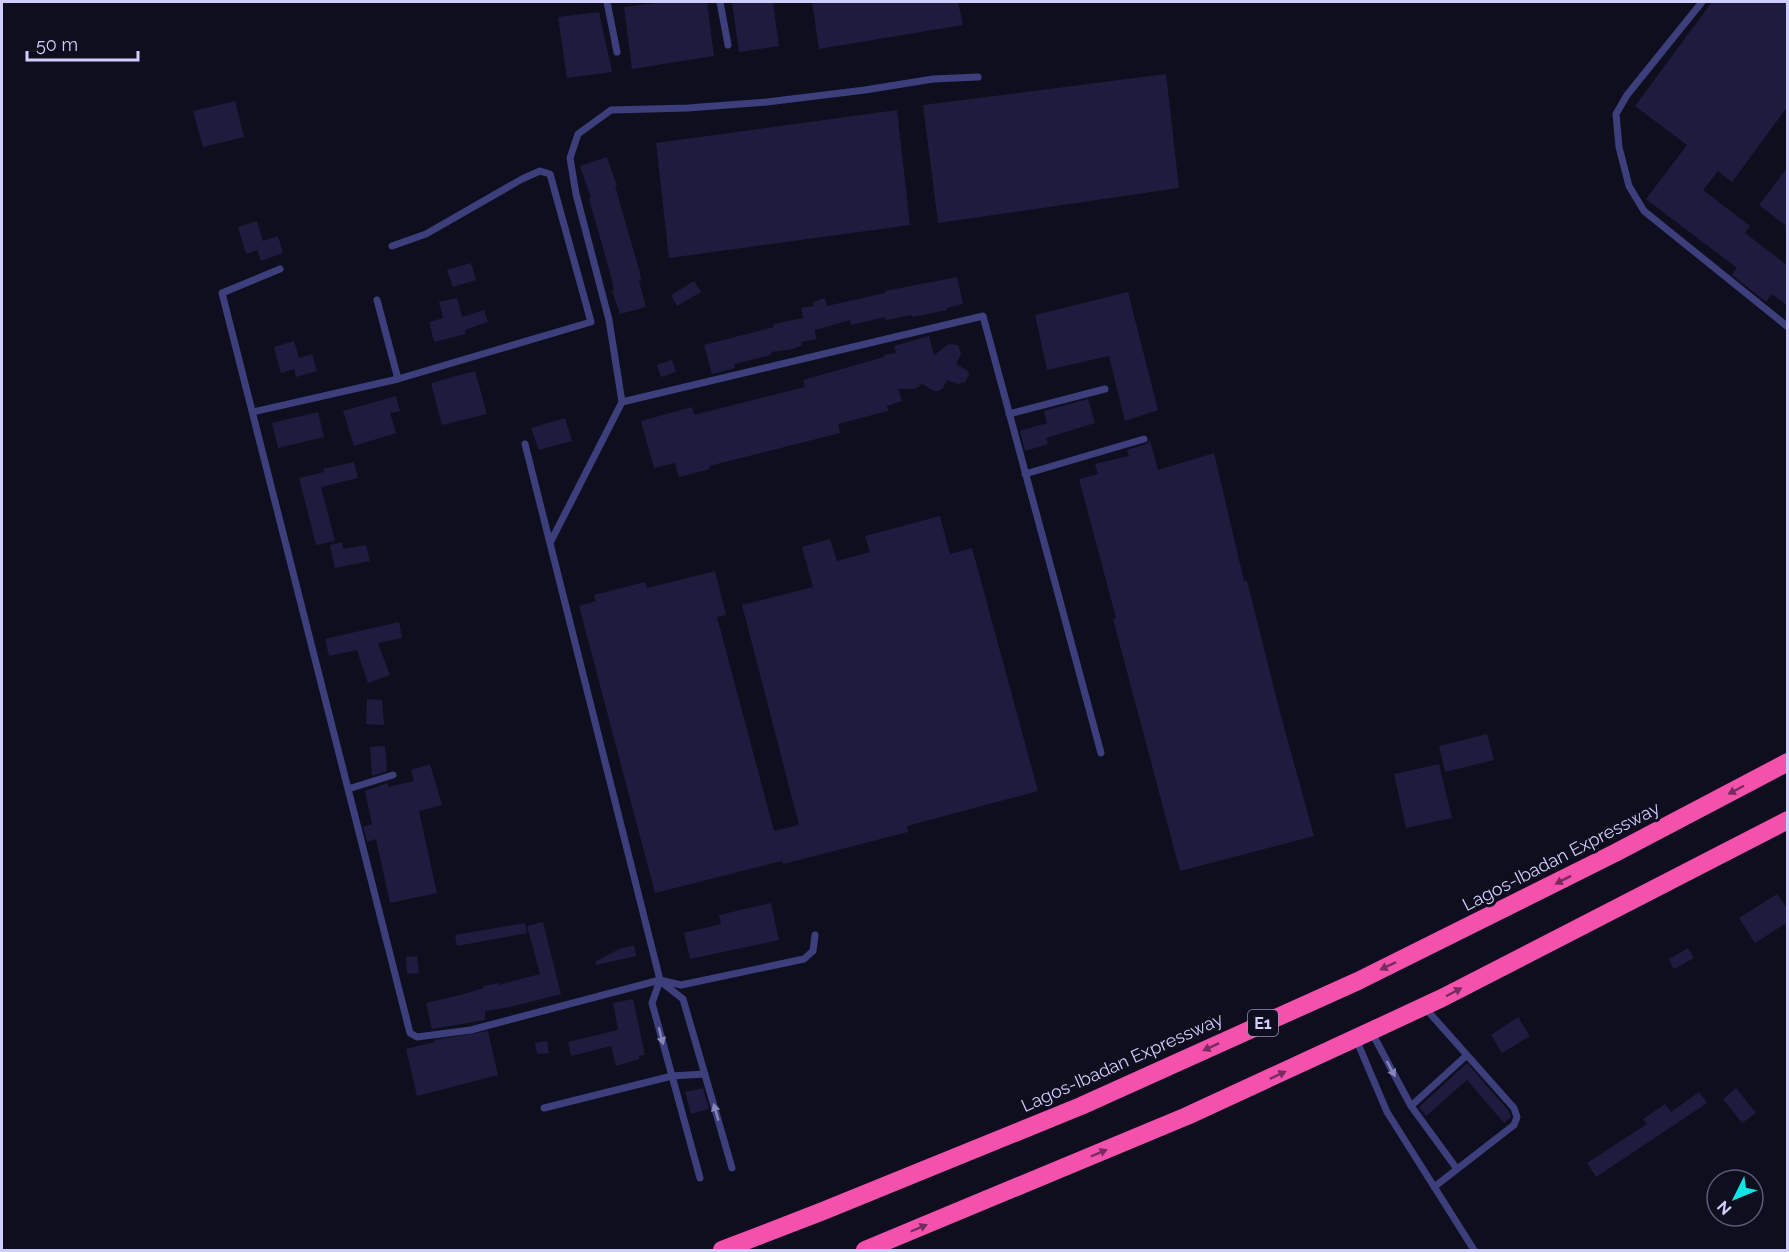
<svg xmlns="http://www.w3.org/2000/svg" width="1789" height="1252" font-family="Raleway,sans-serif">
  <rect width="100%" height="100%" fill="#0f0e1f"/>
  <path fill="#1f1b3e" d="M666 2H707L714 56 632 69 624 7Z
    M732 2H773L779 46 739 52Z
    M812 2H958L963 25 819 49Z
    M1712 2H1788V106L1732 182 1718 171 1703 190 1750 226 1745 233 1788 266V306L1772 294 1766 302 1732 275 1737 268 1646 199 1687 145 1635 106Z
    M599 12 612 72 567 78 558 17Z
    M1166 74 1179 188 938 223 923 105Z
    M235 101 244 137 203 147 193 111Z
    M897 110 910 225 669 258 656 143Z
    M607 157 617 186H615L640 273 641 280 639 281 646 307 620 314 612 291H614L611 276 589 199 591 198 580 166Z
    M1788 167V227L1759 205Z
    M257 221 263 241 278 236 283 253 261 261 257 250 246 254 238 227Z
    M471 263 476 280 453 287 447 270Z
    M957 277 963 304 946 308 947 310 913 317 912 315 886 320 885 317 851 325 850 320 815 330 816 339 801 342 802 345 793 349 771 352V355L734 364 735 368 712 374 704 345 774 327 773 324 803 318 801 308 814 306 813 302 825 298 827 306 885 293V291Z
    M694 281 701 292 677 306 671 295Z
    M1128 292 1158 410 1125 421 1109 356 1047 370 1035 315Z
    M457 298 462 317 484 310 488 322 465 330 466 334 434 342 429 322 443 318 439 302Z
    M929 336 934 355 949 344 958 345 961 354 956 364 968 371 969 375 965 382 958 384 947 380 943 388 939 391H934L922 384 915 389H898L902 401 887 406 888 411 838 424 840 433 709 466 710 469 679 477 675 463 654 468 641 421 692 407 694 415 805 387 803 380 884 357V355L896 353 894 346Z
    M294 341 299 358 312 354 317 371 296 377 294 369 281 373 274 347Z
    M672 360 676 372 661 377 657 365Z
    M475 371 487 414 442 425 431 383Z
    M396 396 400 411 390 413 396 433 354 446 343 411Z
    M1088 399 1095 423 1046 438 1048 444 1025 451 1020 431 1047 423 1044 411Z
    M318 412 324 437 278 448 272 423Z
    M565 418 572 441 539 450 531 428Z
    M1150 440 1158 470 1214 453 1244 581H1247L1281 716 1314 836 1180 871 1113 619 1116 618 1079 479 1098 474 1095 464 1129 456 1127 450 1146 444Z
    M354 462 358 478 321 487 335 541 316 545 299 478 324 472 323 469Z
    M940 516 950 554 972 548 1038 791 907 826 908 832 783 864 782 861 655 893 579 606 596 601 594 595 645 582 647 588 715 571 726 615 717 617 774 831 799 825 742 605 813 587 802 547 830 539 837 561 870 552 865 536Z
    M342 542 343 549 366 545 370 561 335 568 330 545Z
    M399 622 402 638 378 643 390 675 368 683 357 650 329 656 325 639Z
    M367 699 382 700 384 725 366 724Z
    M1487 734 1494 760 1445 772 1439 746Z
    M385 746 387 771 372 776 370 747Z
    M430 764 442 805 419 811 437 893 390 903 376 839 367 842 363 827 372 824 365 791 388 783V787L414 781 411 770Z
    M1439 764 1452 818 1406 828 1394 774Z
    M1777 894 1788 910V922L1755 943 1739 918Z
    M771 903 779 940 690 959 684 933 721 924 719 915Z
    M543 922 561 994 510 1007 485 1011V1020L432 1029 426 1003 464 994 483 988V986L499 983V985L540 974 527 926Z
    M525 923 527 933 457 946 455 935Z
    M634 945 636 956 596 965 595 962 619 949Z
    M1688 948 1694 958 1674 969 1669 959Z
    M417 956 419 973 407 974 406 957Z
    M633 999 645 1055 639 1056V1059L616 1066 611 1046 571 1056 568 1042 618 1030 613 1003Z
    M1518 1017 1530 1036 1502 1053 1491 1035Z
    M488 1031 498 1075 417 1096 406 1049 435 1042 434 1040Z
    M547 1041 549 1053 537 1054 535 1043Z
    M1467 1063 1509 1111 1511 1117 1504 1123 1467 1080 1426 1116 1419 1107Z
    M703 1088 709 1109 691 1114 685 1092Z
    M1736 1088 1756 1113 1742 1123 1723 1099Z
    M1699 1092 1707 1103 1596 1177 1587 1163 1647 1124 1643 1119 1665 1104 1671 1112Z"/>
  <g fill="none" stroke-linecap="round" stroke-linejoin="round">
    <path stroke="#3c3f7b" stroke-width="7" d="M607 2 617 52
      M720 2 728 45
      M1702 2 1627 95 1616 114 1619 147 1629 186 1644 211 1788 327
      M280 269 222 293 410 1033 417 1037 471 1030 660 980 681 985 804 959 813 951 815 935
      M377 300 398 379
      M622 402 609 320 576 194 570 158 578 134 611 110 688 108 767 102 865 90 933 79 978 77
      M253 412 398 379 591 322 550 174 540 171 522 179 426 234 392 246
      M1009 414 1105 389
      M525 444 660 980 652 1003 700 1178
      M1025 474 1144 439
      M550 543 622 402 983 316 1101 753
      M348 789 393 775
      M660 981 683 999 732 1168
      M1426 1009 1514 1108 1517 1117 1514 1125 1434 1187
      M1371 1031 1411 1106 1457 1169
      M1356 1039 1387 1112 1474 1250
      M1411 1106 1467 1055
      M544 1108 672 1076 705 1074"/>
    <path stroke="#f451ad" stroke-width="18" d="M722 1250 823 1211 1081 1106 1358 981 1615 853 1788 762
      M865 1250 1187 1116 1371 1031 1442 998 1788 820"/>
  </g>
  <defs><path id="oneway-solid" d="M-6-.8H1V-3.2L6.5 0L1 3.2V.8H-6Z" transform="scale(1.5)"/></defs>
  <g fill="#762c5f">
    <use href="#oneway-solid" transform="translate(1736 790) rotate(152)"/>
    <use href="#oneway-solid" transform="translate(1563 880) rotate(153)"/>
    <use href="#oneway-solid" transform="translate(1388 966) rotate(154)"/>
    <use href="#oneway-solid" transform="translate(1454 992) rotate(-28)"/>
    <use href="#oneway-solid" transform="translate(1211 1047) rotate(155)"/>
    <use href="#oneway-solid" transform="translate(1278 1075) rotate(-25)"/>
    <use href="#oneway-solid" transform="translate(1099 1153) rotate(-23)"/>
    <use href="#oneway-solid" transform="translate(919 1228) rotate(-23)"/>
  </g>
  <g fill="#8686bc">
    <use href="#oneway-solid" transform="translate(661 1036) rotate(75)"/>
    <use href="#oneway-solid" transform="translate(1391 1069) rotate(62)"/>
    <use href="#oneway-solid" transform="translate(716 1112) rotate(-106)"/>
  </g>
  <g text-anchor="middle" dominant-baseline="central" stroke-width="6" stroke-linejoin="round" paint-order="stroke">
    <rect fill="#0f0e1f" stroke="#9694ba" stroke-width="1.5" x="1248" y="1010" width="30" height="26" rx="4.5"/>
    <g font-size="16" font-weight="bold" fill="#d0cefc">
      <text x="1263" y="1023">E1</text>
    </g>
    <g font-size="18" fill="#d0cefc" stroke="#0f0e1f">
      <text transform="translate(1561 856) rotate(-27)">Lagos-Ibadan Expressway</text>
      <text transform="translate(1122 1062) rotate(-24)">Lagos-Ibadan Expressway</text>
    </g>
  </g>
  <rect width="1789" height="1252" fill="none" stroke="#d0cefc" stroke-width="6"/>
  <g transform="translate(1735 1198) rotate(227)"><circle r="28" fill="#0f0e1f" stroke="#5c5b77" stroke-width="1.5"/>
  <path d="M0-4.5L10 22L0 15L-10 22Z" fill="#0fe4e7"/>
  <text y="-9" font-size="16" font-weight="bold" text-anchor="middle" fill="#d0cefc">N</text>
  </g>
  <path d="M27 51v9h111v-9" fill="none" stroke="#d0cefc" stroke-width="3"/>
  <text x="36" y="51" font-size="18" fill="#d0cefc" stroke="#0f0e1f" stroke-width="4.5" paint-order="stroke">50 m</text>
</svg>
